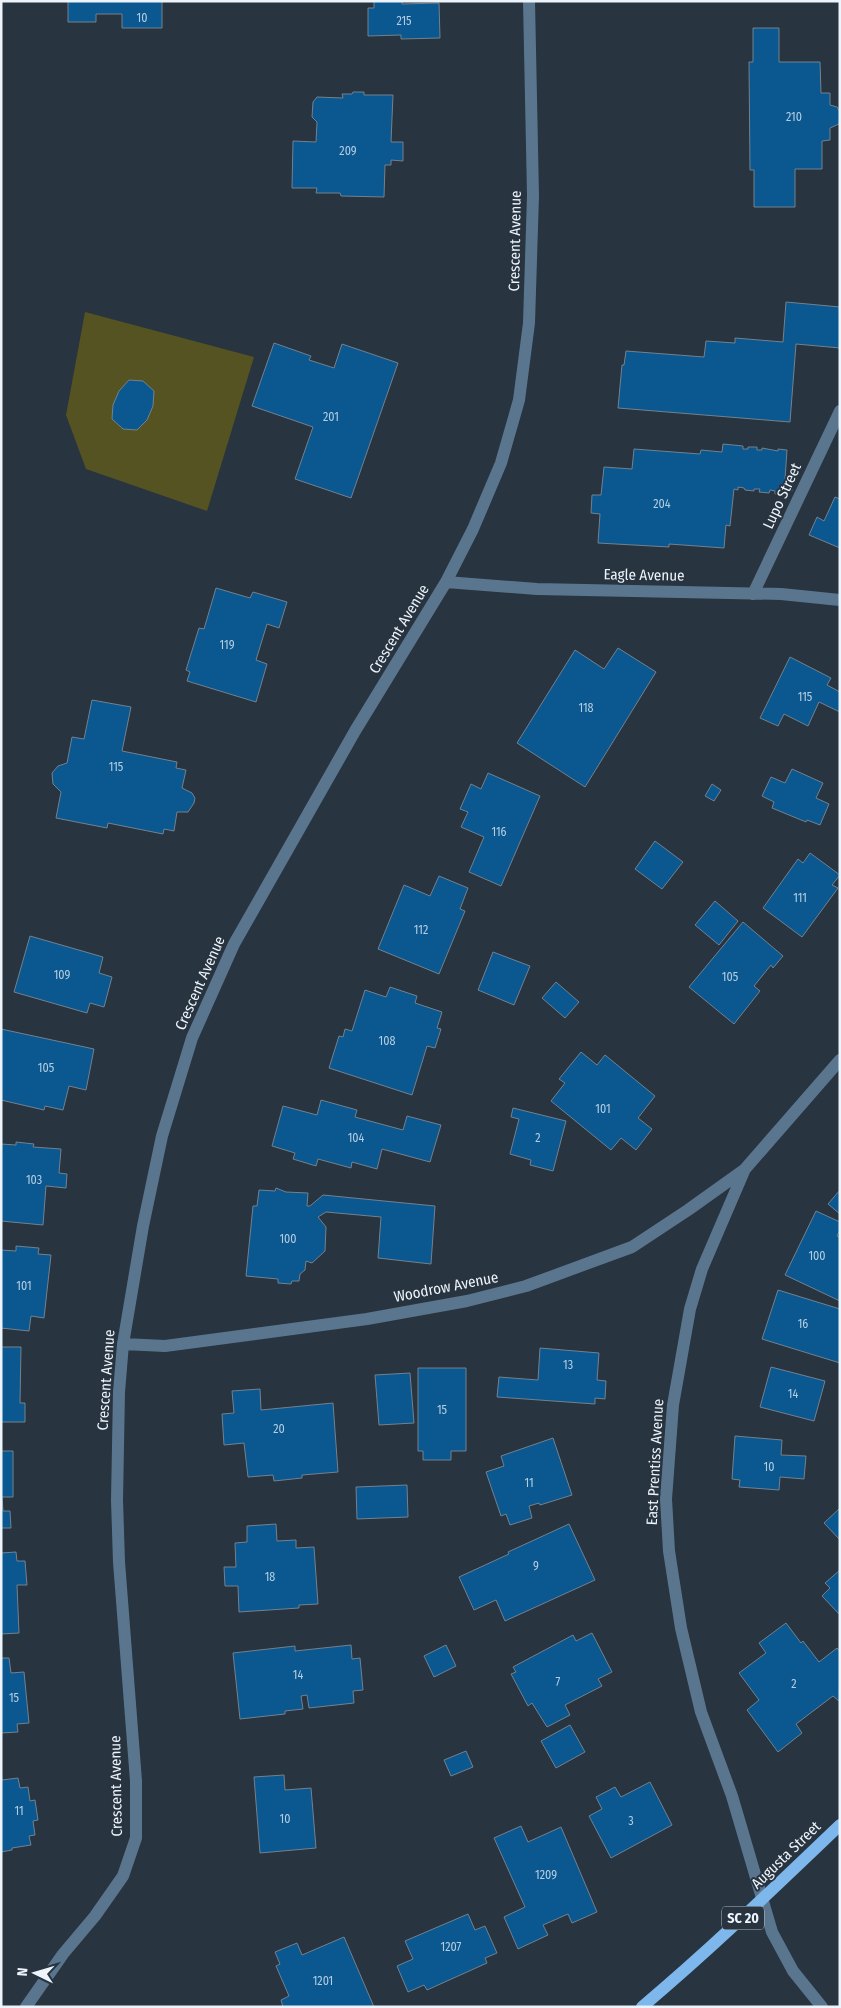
<svg xmlns="http://www.w3.org/2000/svg" width="841" height="2008" font-family="'Fira Sans Condensed',sans-serif">
  <rect width="100%" height="100%" fill="#28343f"/>
  <path fill="#565322" d="M85 312 254 357 207 511 86 469 66 415Z"/>
  <path fill="#0b5890" stroke="#73818e" d="M68 1H162V28H122V14H96V22H68Z
    M374 1H402V4L439 3 440 38 401 39V35L368 36V8H374Z
    M753 28H779V62H820L821 93H830V105L837 107 840 112 839 124 830 128V140L822 141V169H795V207H754V170H750L749 62H753Z
    M353 92H364V95H393L391 142H403V161L391 160V165H385L384 197 341 196 340 193H316L317 188H292L293 141 316 142 317 122 312 117 313 102 317 97 343 98 342 94H352Z
    M786 302 840 307V348L796 344 790 422 618 408 622 365H624L626 351 704 357 706 341 735 343V338L783 342Z
    M274 343 311 356 309 360 334 368 342 344 398 363 351 498 295 479 313 427 252 406Z
    M129 380 143 381 154 391 153 406 147 420 137 430 123 429 112 419 113 405 119 391Z
    M723 444 743 446V449H748V447H757V450H762V448L778 451V449L787 450 785 479 793 480 792 491H785L784 494H775V491L770 490 769 493 759 492 760 489H754V491L745 490 744 488 738 487V490L734 489 730 526 726 525 724 548 669 544V547L598 543 600 514 591 513 592 495H601L604 467 632 469 634 449 700 454 701 450 722 452Z
    M835 497 840 499V548L809 535 817 517 824 521Z
    M216 588 250 598 253 592 287 602 279 628 267 624 256 660 267 664 256 702 187 681 190 672 186 670 199 628 204 629Z
    M618 648 656 672 585 787 517 743 575 650 604 669Z
    M790 657 831 678 827 685 840 692V712L819 702 808 726 784 714 778 726 760 718Z
    M92 700 131 707 122 751 177 762 176 768 186 770 182 788 192 793 195 798 194 803 188 812H177L174 831 164 829 163 834 108 823 107 828 56 818 61 792 53 784 52 773 58 766 67 763 72 737 84 739Z
    M792 769 823 783 816 798 829 804 820 825 807 820 806 822 772 808 774 802 762 796 771 777 785 783Z
    M488 773 540 796 501 886 469 872 484 837 461 827 468 812 460 809 471 784 481 789Z
    M712 784 721 790 714 801 705 796Z
    M655 841 683 862 662 889 635 869Z
    M810 853 840 875 832 885 838 888 802 937 763 908 798 859 803 863Z
    M439 876 468 888 460 909 465 911 439 974 378 949 404 885 430 896Z
    M715 901 738 921 719 945 695 925Z
    M743 922 783 956 773 968 771 965 754 986 760 991 734 1024 689 987Z
    M30 936 103 957 99 973 112 977 104 1007 90 1003 87 1013 14 992Z
    M493 952 530 966 514 1005 478 990Z
    M556 982 579 1002 565 1018 542 998Z
    M390 987 417 996 415 1003 442 1012 437 1028 441 1029 435 1048 427 1046 412 1095 329 1068 339 1036 343 1037 345 1029 352 1031 365 990 386 997Z
    M1 1029 94 1049 86 1090 69 1086 63 1110 45 1106 44 1110 1 1100Z
    M581 1052 597 1065 605 1055 655 1096 638 1118 652 1129 636 1150 621 1138 611 1150 551 1101 565 1083 559 1079Z
    M321 1100 357 1110 355 1117 403 1130 407 1116 441 1125 430 1162 382 1149 377 1169 352 1162 351 1168 318 1159 316 1166 293 1159 295 1153 272 1146 283 1106 317 1115Z
    M513 1108 566 1121 553 1171 530 1165 531 1160 510 1154 519 1119 511 1117Z
    M16 1142 34 1144 33 1147 61 1149 59 1173 67 1174 66 1188 46 1186 43 1225 1 1221V1144L16 1145Z
    M276 1188 286 1192 308 1193 307 1206H310L323 1195 435 1206 431 1264 378 1258 381 1217 326 1212 318 1217 326 1227 325 1251 312 1263 306 1261 305 1270 300 1274 299 1281H292L291 1284 278 1283V1279L246 1276 253 1206H257L259 1190 275 1191Z
    M840 1190V1214L828 1204Z
    M816 1211 840 1222V1230L837 1236 840 1237V1301L785 1275Z
    M16 1246 39 1248 38 1254 51 1255 44 1318 31 1316 29 1331 1 1328V1250L16 1251Z
    M778 1290 840 1309V1363L762 1339Z
    M1 1347H21L20 1403H25V1422H1Z
    M540 1348 599 1353 597 1380 606 1381 605 1399 595 1398V1404L497 1397 499 1377 538 1380Z
    M771 1367 825 1381 814 1421 760 1407Z
    M418 1368H466V1451H451V1460H423V1451H418Z
    M410 1373 414 1423 379 1425 375 1375Z
    M260 1389 261 1410 333 1403 338 1472 302 1475V1478L274 1481 273 1475 248 1477 244 1443 224 1445 222 1414 234 1413 232 1391Z
    M735 1436 782 1440 781 1455 806 1456 804 1479 780 1477 779 1490 739 1487 740 1480 732 1479Z
    M553 1438 572 1495 540 1505 539 1503 529 1506 532 1518 510 1525 506 1514 501 1516 486 1472 504 1466 501 1456Z
    M1 1451H13V1497H2L3 1511H10L11 1528H1Z
    M407 1485 408 1517 357 1519 356 1487Z
    M840 1508V1540L824 1523Z
    M276 1524 277 1541 296 1540V1548L314 1547 318 1604 299 1605V1608L239 1612 238 1586H225L224 1567H236L235 1543 247 1542V1526Z
    M569 1524 595 1580 505 1621 496 1600 474 1610 459 1577 509 1554 508 1552Z
    M16 1552 17 1561H25L27 1585H17L19 1633 1 1634V1553Z
    M840 1570V1615L822 1596 830 1588 825 1583Z
    M786 1623 801 1643 803 1641 819 1662 837 1648 840 1652V1702L833 1696 796 1724 802 1733 778 1752 747 1710 759 1700 739 1673 766 1653 759 1643Z
    M592 1633 612 1672 598 1679 602 1686 565 1705 570 1715 547 1727 532 1703 528 1706 511 1674 516 1672 513 1667 573 1635 576 1641Z
    M351 1645 352 1659 360 1658 363 1690 353 1691 354 1703 309 1708 307 1695 301 1696 303 1709 285 1711V1714L240 1719 233 1653 295 1646V1651Z
    M446 1645 456 1666 434 1677 424 1656Z
    M1 1658H9L11 1673 24 1672 29 1723 17 1724 18 1732 1 1733Z
    M570 1725 585 1752 556 1768 541 1741Z
    M466 1751 473 1767 451 1776 444 1760Z
    M1 1773 2 1780 18 1778 20 1788 28 1787 30 1801 35 1800 38 1820 33 1821 35 1835 29 1836 31 1845 12 1848V1850L1 1852Z
    M284 1775 285 1790 311 1788 316 1848 260 1853 254 1777Z
    M650 1782 672 1825 611 1858 589 1816 602 1809 596 1797 615 1787 621 1797Z
    M521 1826 528 1842 561 1827 597 1912 572 1923 568 1914 543 1925 548 1935 518 1949 504 1917 525 1907 494 1838Z
    M468 1914 475 1930 485 1926 497 1953 485 1958 487 1963 427 1990 424 1985 408 1992 397 1966 413 1959 405 1941Z
    M344 1937 374 2007H283L281 2000 289 1996 276 1966 280 1964 275 1952 297 1943 302 1955Z"/>
  <g fill="none" stroke-linecap="round" stroke-linejoin="round">
    <path stroke="#5a768f" stroke-width="12" d="M446 582 537 589 781 594 840 600
      M753 594 840 411
      M123 1344 165 1346 367 1319 467 1301 526 1286 632 1247 688 1210 744 1170
      M26 2007 63 1954 95 1916 123 1876 136 1838V1781L119 1562 117 1500 119 1392 123 1344 143 1226 162 1136 192 1038 234 944 355 731 446 582 473 529 501 463 519 400 529 323 533 196 529 1
      M822 2007 793 1971 772 1932 732 1796 701 1712 681 1628 669 1551 666 1499 673 1405 690 1309 702 1269 745 1169 840 1060"/>
    <path stroke="#7eb7ec" stroke-width="12" d="M642 2007C711 1949 775 1887 840 1825"/>
  </g>
  <g text-anchor="middle" dominant-baseline="central" stroke-width="4" stroke-linejoin="round" paint-order="stroke">
    <g font-size="12" fill="#b4cde1">
      <text x="142" y="18">10</text>
      <text x="404" y="21">215</text>
      <text x="794" y="117">210</text>
      <text x="348" y="151">209</text>
      <text x="331" y="417">201</text>
      <text x="662" y="504">204</text>
      <text x="227" y="645">119</text>
      <text x="805" y="697">115</text>
      <text x="586" y="708">118</text>
      <text x="116" y="767">115</text>
      <text x="499" y="832">116</text>
      <text x="800" y="898">111</text>
      <text x="421" y="930">112</text>
      <text x="62" y="975">109</text>
      <text x="730" y="977">105</text>
      <text x="387" y="1041">108</text>
      <text x="46" y="1068">105</text>
      <text x="603" y="1109">101</text>
      <text x="356" y="1138">104</text>
      <text x="538" y="1138">2</text>
      <text x="34" y="1180">103</text>
      <text x="288" y="1239">100</text>
      <text x="817" y="1256">100</text>
      <text x="24" y="1286">101</text>
      <text x="803" y="1324">16</text>
      <text x="568" y="1365">13</text>
      <text x="793" y="1394">14</text>
      <text x="442" y="1410">15</text>
      <text x="279" y="1429">20</text>
      <text x="769" y="1467">10</text>
      <text x="529" y="1483">11</text>
      <text x="536" y="1566">9</text>
      <text x="270" y="1577">18</text>
      <text x="298" y="1675">14</text>
      <text x="558" y="1682">7</text>
      <text x="794" y="1684">2</text>
      <text x="14" y="1698">15</text>
      <text x="19" y="1811">11</text>
      <text x="285" y="1819">10</text>
      <text x="631" y="1821">3</text>
      <text x="546" y="1875">1209</text>
      <text x="451" y="1947">1207</text>
      <text x="323" y="1981">1201</text>
    </g>
    <rect fill="#28343f" stroke="#b2bac3" stroke-width="1" x="722" y="1906.5" width="42" height="23" rx="4"/>
    <g font-size="14" font-weight="bold" fill="#edf4fc">
      <text x="743" y="1918">SC 20</text>
    </g>
    <g font-size="15" fill="#edf4fc" stroke="#28343f">
      <text transform="translate(515 241) rotate(-89)">Crescent Avenue</text>
      <text transform="translate(782 496) rotate(-65)">Lupo Street</text>
      <text transform="translate(644 575) rotate(1)">Eagle Avenue</text>
      <text transform="translate(399 629) rotate(-59)">Crescent Avenue</text>
      <text transform="translate(200 983) rotate(-66)">Crescent Avenue</text>
      <text transform="translate(446 1287) rotate(-11)">Woodrow Avenue</text>
      <text transform="translate(106 1380) rotate(-86)">Crescent Avenue</text>
      <text transform="translate(655 1462) rotate(-87)">East Prentiss Avenue</text>
      <text transform="translate(116 1786) rotate(-91)">Crescent Avenue</text>
      <text transform="translate(786 1855) rotate(-44)">Augusta Street</text>
    </g>
  </g>
  <rect width="841" height="2008" fill="none" stroke="#edf4fc" stroke-width="5"/>
  <g transform="translate(35 1973) rotate(275)" stroke="#28343f" stroke-width="4" paint-order="stroke">
  <path d="M0-4L9 19L0 12L-9 19Z" fill="#edf4fc"/>
  <text y="-8" font-size="14" font-weight="bold" text-anchor="middle" fill="#edf4fc">N</text>
  </g>
</svg>
